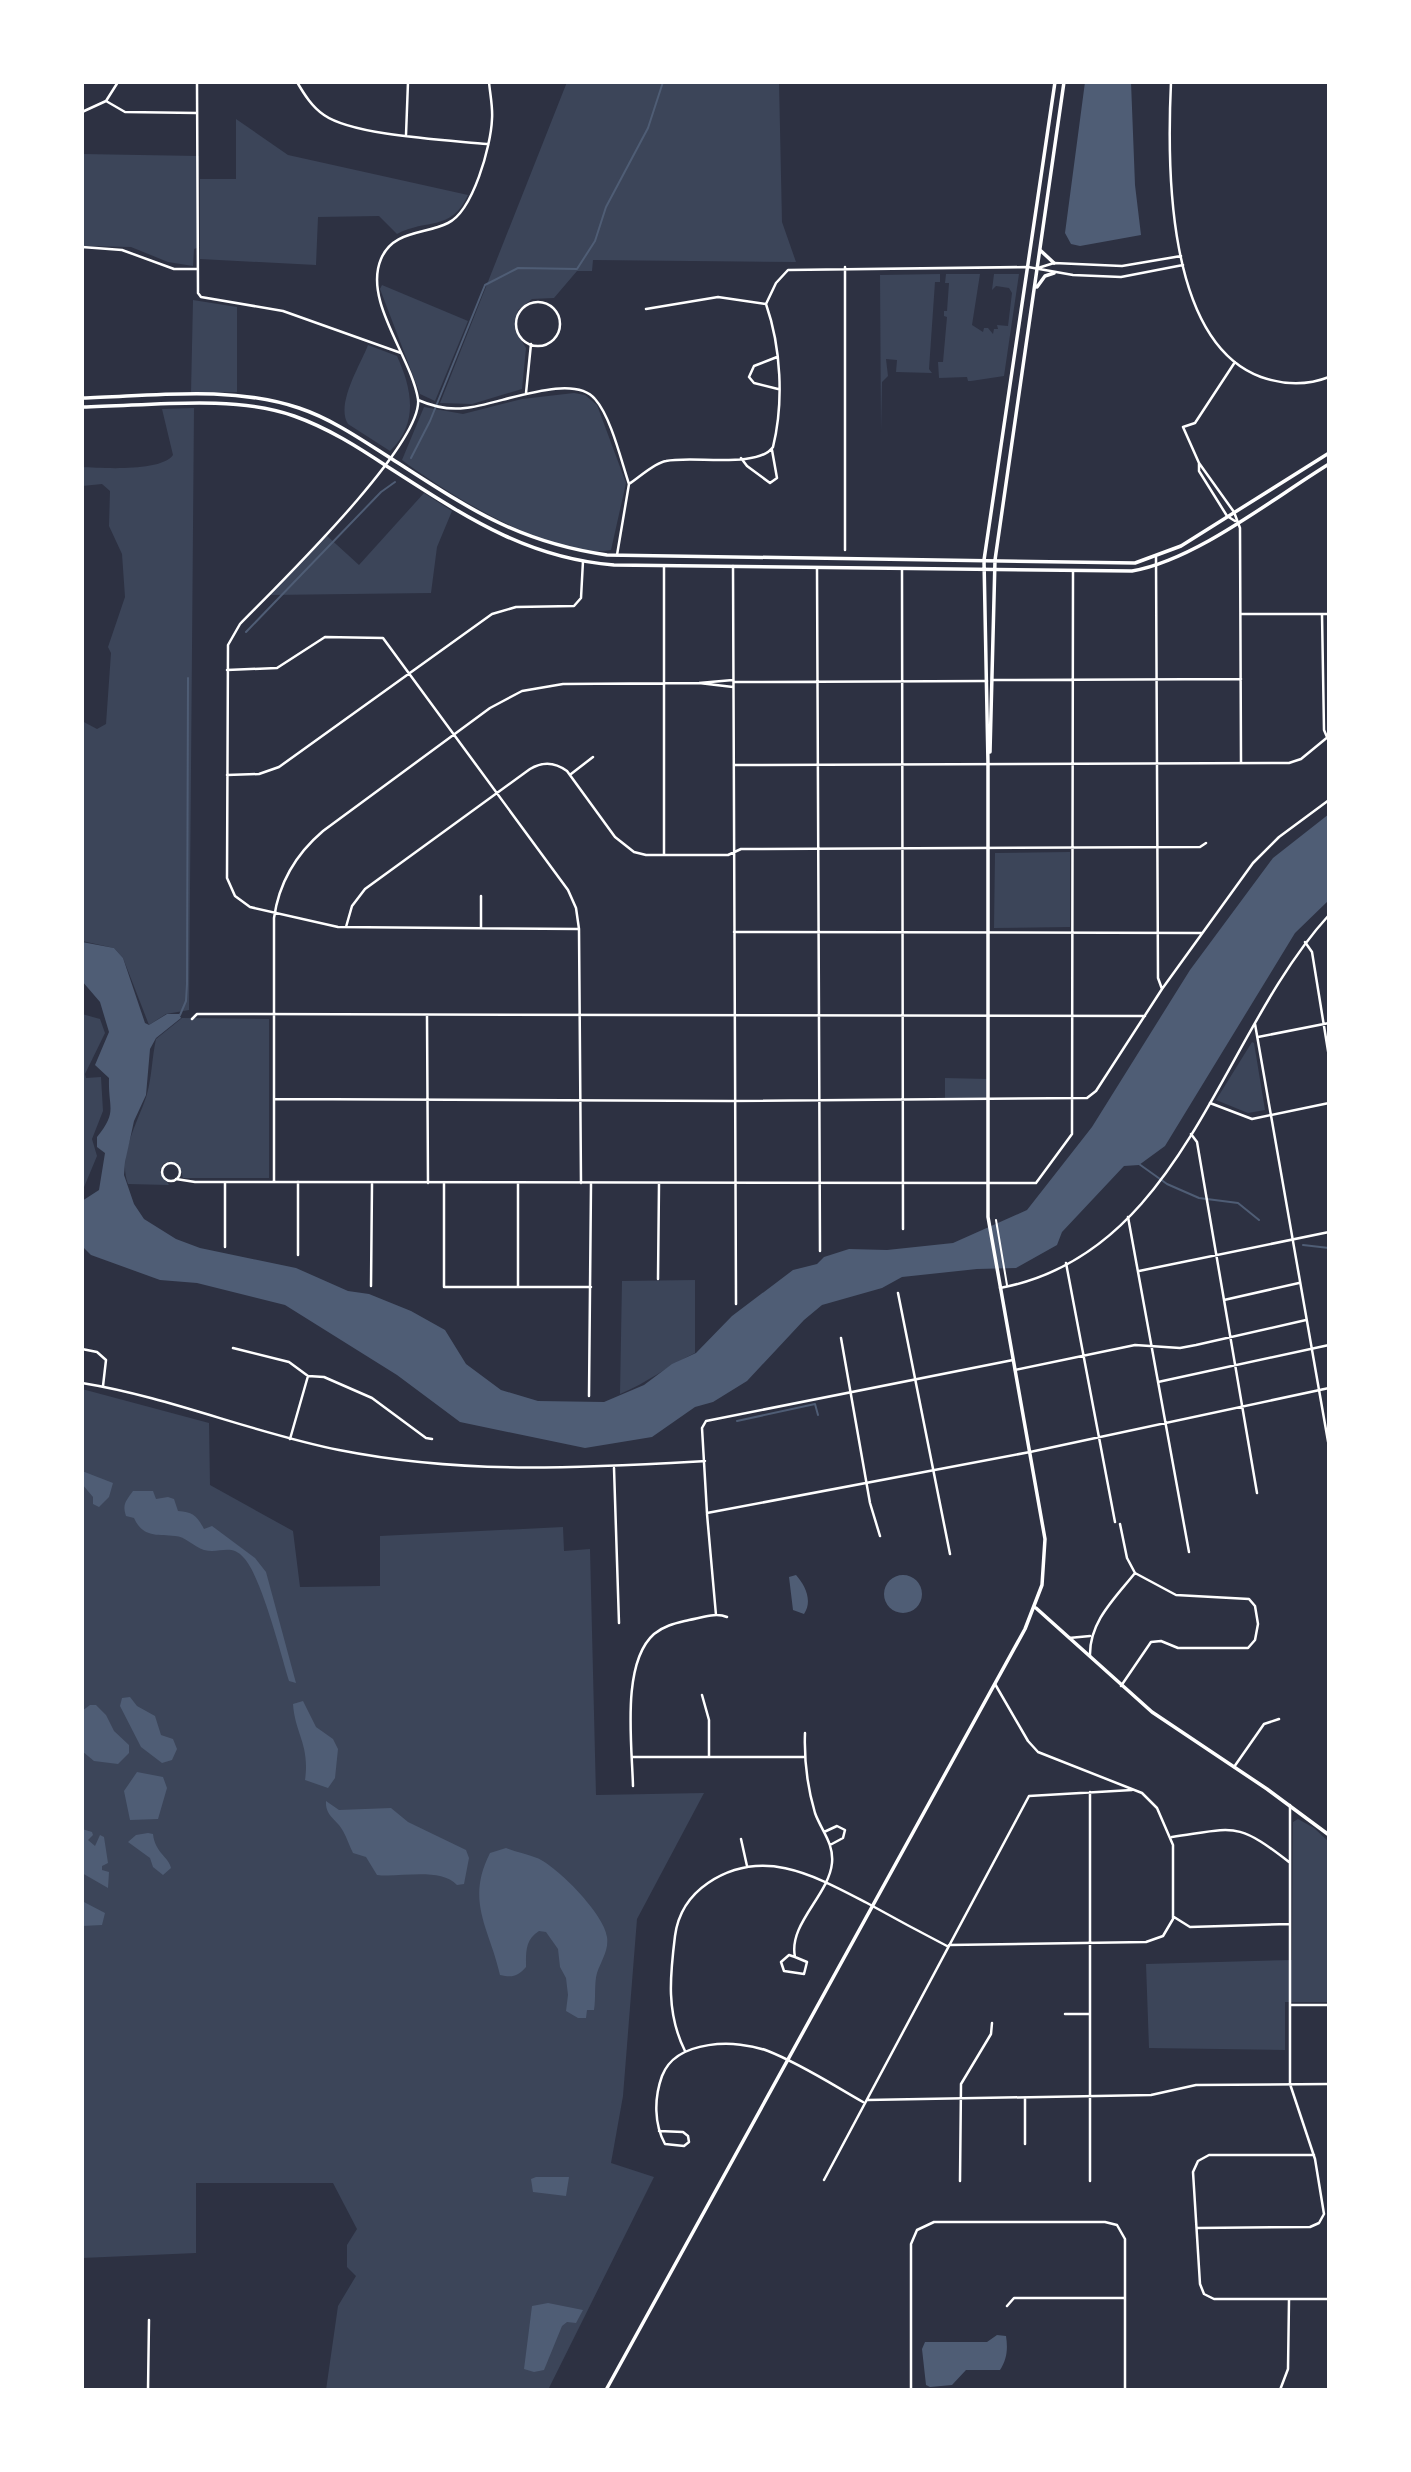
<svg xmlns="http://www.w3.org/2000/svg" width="1411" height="2472" font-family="Quicksand,sans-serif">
  <rect width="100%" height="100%" fill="#2d3142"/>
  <path fill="#3c4559" d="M567 82H779L782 222 796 262 593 260 592 271H577L554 298 532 299 518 310 515 330 526 348 522 389 472 404 440 403Z
    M236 119 288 155 468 195C451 232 427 218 397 234L379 216 318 217 316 265 200 259V179H236Z
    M82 154 199 156 197 248 194 249 193 266 168 262 131 247 82 246Z
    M940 274V282H935L929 369 932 373 896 372 897 360 886 359 888 376 882 382 881 432 880 275Z
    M946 274H980L972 325 983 332 984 328H988L993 334 994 329H998L997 325 1008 326 1012 293 1009 288 996 286 992 290 994 274H1019L1004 376 971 381H968L967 377 939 378 938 362H943L947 317 944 316V311H947L949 283H945Z
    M382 285 468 321 435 401 420 394 380 289Z
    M193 300 237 307V392L191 393Z
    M368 345 397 356C412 389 419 423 390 451L348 424C335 404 362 362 368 345Z
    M574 393 585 395 597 405 626 483 611 550C554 560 447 494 402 460L424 407 463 414 522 399Z
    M194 408 189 1010 166 1014 149 1025 123 958 114 948 82 941V721L97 729 106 724 111 653 108 647 125 597 122 554 109 526 110 491 102 484 82 486V467C102 468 161 472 173 455L162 409Z
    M424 493 452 511 437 547 431 593 269 595 325 534 359 565Z
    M1070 852V927L994 928 995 853Z
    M82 1014 100 1019 105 1033 85 1074 86 1078 101 1077 103 1111 92 1139 97 1156 82 1192Z
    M182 1018 269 1019V1178H183L179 1164 170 1161 163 1164 160 1171 169 1185 128 1184C117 1155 139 1121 147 1094 152 1076 152 1057 156 1039Z
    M1252 1042 1254 1043 1265 1110 1248 1113 1216 1100Z
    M945 1078 988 1079V1099H945Z
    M695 1280V1353C669 1365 647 1383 620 1394L622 1281Z
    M82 1389 209 1423 210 1485 293 1531 300 1587 380 1586V1536L563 1527 564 1551 590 1549 596 1795 704 1793 637 1919 623 2096 611 2163 654 2177 548 2390H326L338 2306 356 2276 347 2267V2245L357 2229 333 2183H196V2253L82 2258Z
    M1298 1819 1314 1828 1329 1842V2002H1285V2050L1149 2048 1146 1964 1292 1960 1293 1822Z"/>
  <path fill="#4f5d75" d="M1085 82H1131L1135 185 1141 235 1080 246 1071 244 1065 233Z
    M1329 814V900L1295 933 1165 1146 1139 1165 1124 1166 1062 1232 1057 1245 1016 1268 977 1269 902 1277 882 1288 822 1305 804 1320 747 1381 713 1402 695 1407 652 1437 585 1448 460 1422 397 1375 285 1305 197 1283 160 1280 91 1255 82 1246V1201L99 1190 105 1153 97 1147V1137C118 1111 108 1109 109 1078L95 1065 109 1032 100 1002 82 981V942L114 948 123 958 145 1023 149 1025 167 1014H179L181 1018 156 1038 150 1049 146 1095 134 1121 125 1162 124 1175 134 1204 144 1219 176 1239 200 1248 296 1268 348 1291 369 1294 411 1311 445 1330 466 1364 501 1390 538 1401 604 1402 644 1385 672 1364 696 1353 732 1316 793 1270 817 1264 824 1257 849 1249 887 1250 953 1243 1027 1210 1092 1127 1190 970 1273 858Z
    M82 1471 113 1483 109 1497 99 1507 93 1504V1497L82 1484Z
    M133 1491H153L156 1499 168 1497 174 1499 178 1511C193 1512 197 1516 204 1529L212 1526 255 1558 266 1572 296 1683 289 1681C281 1654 261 1576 244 1558 231 1543 220 1554 204 1550 194 1547 185 1536 175 1536 157 1534 143 1538 134 1518L126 1516C122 1504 126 1501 133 1491Z
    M796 1575C805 1585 813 1601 804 1614L793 1610 789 1577Z
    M884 1594a19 19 0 1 1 38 0a19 19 0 1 1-38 0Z
    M130 1697 137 1706 155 1716 161 1735 173 1739 177 1749 172 1760 162 1763 141 1747 120 1706 122 1698Z
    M303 1701 316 1727 333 1739 338 1749 335 1778 328 1788 305 1780C310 1744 295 1734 293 1704Z
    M90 1705H96L106 1715 114 1731 129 1745V1753L118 1764 94 1761 82 1751V1711Z
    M137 1772 163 1777 167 1788 158 1819 130 1820 124 1791Z
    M326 1801 339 1810 391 1808 408 1822 466 1850 469 1858 464 1884 457 1885C440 1867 399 1878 377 1875L366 1857 353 1853C349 1845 347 1838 343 1831 338 1820 325 1817 326 1801Z
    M82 1829 92 1832 93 1835 88 1840 95 1846 100 1835 104 1837 108 1863 102 1866V1870L109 1872 108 1888 82 1873Z
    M148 1833 153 1834C155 1853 169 1857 171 1868L163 1875 153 1867 150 1858 128 1842 136 1835Z
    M506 1848C516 1852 527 1854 537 1858 557 1866 605 1915 607 1937 609 1950 601 1961 597 1973 594 1983 596 1999 594 2010H587L586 2018H578L566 2011 568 1995 566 1978 560 1967 558 1949 546 1932 539 1931C525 1940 526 1952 526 1967 518 1976 513 1978 500 1975 490 1929 465 1902 490 1853Z
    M82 1901 105 1913 102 1925 82 1926Z
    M536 2177H569L566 2196 533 2192 531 2179Z
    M548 2303 583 2310 576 2323 567 2322 562 2326 544 2370 534 2372 524 2369 532 2306Z
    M997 2335 1006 2336C1008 2349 1007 2359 1000 2370H966L952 2385 930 2387 926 2385 922 2349 925 2342H987Z"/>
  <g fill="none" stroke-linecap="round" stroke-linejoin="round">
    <path stroke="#4f5d75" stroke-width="2" d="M411 458 430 421 485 285 518 268 577 269 595 241 606 207 648 128 663 82
      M246 632 381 492 395 482
      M180 1015 186 1001 187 984 188 678
      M1139 1164 1167 1184 1199 1198 1238 1203 1259 1220
      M1303 1245 1329 1248
      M737 1421 815 1404 818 1415"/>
    <path stroke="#fff" stroke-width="2" d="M996 1220 1007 1285"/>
    <path stroke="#fff" stroke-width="2.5" d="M197 82 198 293 201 297 283 311 401 353
      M297 82C304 94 312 107 324 115 354 136 448 140 487 144
      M489 82C490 94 493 107 492 119 491 146 473 211 448 223 424 235 393 230 381 259 363 301 411 356 418 399 424 444 275 588 240 624L228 645 227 878 235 896 250 907 338 927 579 929
      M1171 82C1167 166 1166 342 1261 377 1284 385 1306 386 1329 377
      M106 101 125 112 197 113
      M82 112 106 101 118 82
      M406 135 408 82
      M82 247 122 250 174 269H198
      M1038 268 1054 263 1122 266 1181 256
      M516 324a22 22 0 1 1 44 0a22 22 0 1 1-44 0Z
      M646 309 718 297 766 304
      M777 357 754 366 749 377 754 383 778 389
      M1235 362 1195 423 1183 427 1199 463 1234 512 1240 528 1241 762
      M526 393 531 344
      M418 400C434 407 449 410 465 408 496 406 572 371 595 399 611 417 621 460 629 484
      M741 458 747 466 770 483 777 478 772 450
      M1199 463V471L1227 516 1235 521
      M845 550V267
      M617 555 629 484C640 477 654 463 666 461 691 455 758 469 773 447 784 402 781 347 766 304L776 283 788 270 1028 267 1073 275 1121 277 1183 265
      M1156 557 1158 978 1162 989
      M664 566V855
      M733 566 736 1304
      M817 568 820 1251
      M902 570 903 1229
      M1241 614H1329
      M1322 614 1324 730 1327 737
      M227 670 277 668 325 637 383 638 568 890 576 908 579 929 581 1183
      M993 680 1241 679
      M734 682 987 681
      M699 683 733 687
      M734 765 1289 763 1301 759 1329 736
      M571 774 593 757
      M227 775 259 774 279 767 492 614 516 607 574 606 581 598 583 561
      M481 896V928
      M346 927 352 906 365 889 530 769C543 761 555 762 567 771L615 837 634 852 646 855H728L741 849 1200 847 1206 843
      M734 932 1202 933
      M1305 942 1312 952 1329 1057
      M427 1015 428 1183
      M192 1019 197 1014 1145 1016
      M1258 1037 1329 1023
      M274 1099 729 1101 1087 1098 1096 1091 1162 989 1253 863 1279 837 1329 800
      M1210 1103 1252 1119 1329 1103
      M1191 1134 1197 1142 1257 1493
      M162 1172a9 9 0 1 1 18 0a9 9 0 1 1-18 0Z
      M176 1179 195 1182 1036 1183 1072 1134 1073 572
      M274 1182V918C279 882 296 854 323 831L490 708 522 691 563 684 699 683 733 680
      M298 1182V1255
      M444 1183V1287H591
      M1128 1217 1189 1552
      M225 1247V1182
      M1066 1263 1115 1522
      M1139 1271 1329 1232
      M658 1279 659 1184
      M371 1286 372 1184
      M518 1287V1184
      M898 1293 950 1554
      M1224 1300 1299 1283
      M841 1338 870 1503 880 1536
      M233 1348 289 1362 308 1376 324 1377 372 1398 426 1438 432 1439
      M82 1349 97 1352 106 1360 103 1386
      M1015 1370 1135 1345 1180 1348 1196 1345 1306 1320
      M1158 1382 1329 1345
      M589 1396 591 1184
      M290 1439 308 1376
      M1030 1452 1329 1388
      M614 1468 619 1623
      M707 1514 716 1615
      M1120 1524 1127 1558 1135 1573 1176 1595 1249 1599 1255 1606 1258 1624 1255 1640 1248 1648H1178L1161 1641 1151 1642 1121 1686
      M1069 1638 1090 1636
      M1090 1656C1089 1622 1115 1598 1135 1573
      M702 1695 709 1720V1757
      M632 1757H804
      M1234 1767 1264 1724 1279 1719
      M633 1786C632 1745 621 1663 654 1634 665 1625 677 1623 689 1620 702 1618 715 1612 727 1617
      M1090 1792V2181
      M824 1832 837 1826 845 1830 843 1838 830 1845
      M1172 1837C1236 1828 1236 1821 1289 1862
      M741 1839 747 1866
      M1174 1917 1190 1927 1289 1924
      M949 1945 1146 1942 1163 1936 1173 1919V1845L1157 1808 1142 1793 1038 1752 1028 1741 995 1684
      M795 1957 807 1962 804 1974 784 1971 781 1962 789 1955 795 1957C788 1924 829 1895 832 1863 834 1843 821 1830 815 1813 807 1786 804 1760 805 1733
      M1290 2005H1329
      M1065 2014H1090
      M685 2051C666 2013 670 1976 675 1936 678 1913 689 1896 708 1883 763 1846 815 1876 867 1903 894 1918 920 1932 947 1946
      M1025 2098V2144
      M867 2100 1151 2095 1196 2085 1329 2084
      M659 2131 683 2132 688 2136 689 2142 684 2146 665 2144C654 2124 654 2098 662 2076 676 2039 737 2039 768 2051 801 2064 833 2085 863 2102
      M1314 2155H1209L1198 2161 1193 2172 1200 2284 1204 2294 1214 2299H1329
      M824 2180 1029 1796 1132 1790
      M960 2181 961 2084 991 2034 992 2023
      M1197 2228 1310 2227 1319 2223 1324 2214 1315 2159 1290 2084V1805
      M1007 2306 1014 2298H1125
      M148 2390 149 2320
      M911 2390V2244L917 2230 934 2222H1105L1117 2225 1125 2239V2390
      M1280 2390 1288 2369 1289 2300"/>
    <path stroke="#fff" stroke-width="2.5" d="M1255 1024 1329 1447
      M1000 1288C1183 1254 1220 1034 1329 915
      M1013 1360 706 1421 702 1428 707 1513 1030 1452
      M82 1383C169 1397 253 1433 339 1450 465 1475 579 1468 705 1461"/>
    <path stroke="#fff" stroke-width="3.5" d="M1040 250 1054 263
      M1037 287 1045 276 1054 273
      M82 398C153 396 230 385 299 408 332 419 362 440 392 459 467 507 516 542 607 555L1135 563 1181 546 1329 453
      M82 407C149 406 231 394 294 416 328 428 358 447 388 467 462 514 524 558 614 565L1132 571C1196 560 1272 499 1329 464
      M990 752 995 560 1064 82
      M1036 1608 1152 1712 1267 1789 1329 1835
      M606 2390 1025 1629 1042 1585 1045 1539 988 1217V764L984 560 1055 82"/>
  </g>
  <rect width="1411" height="2472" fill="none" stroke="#ffffff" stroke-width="168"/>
</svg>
